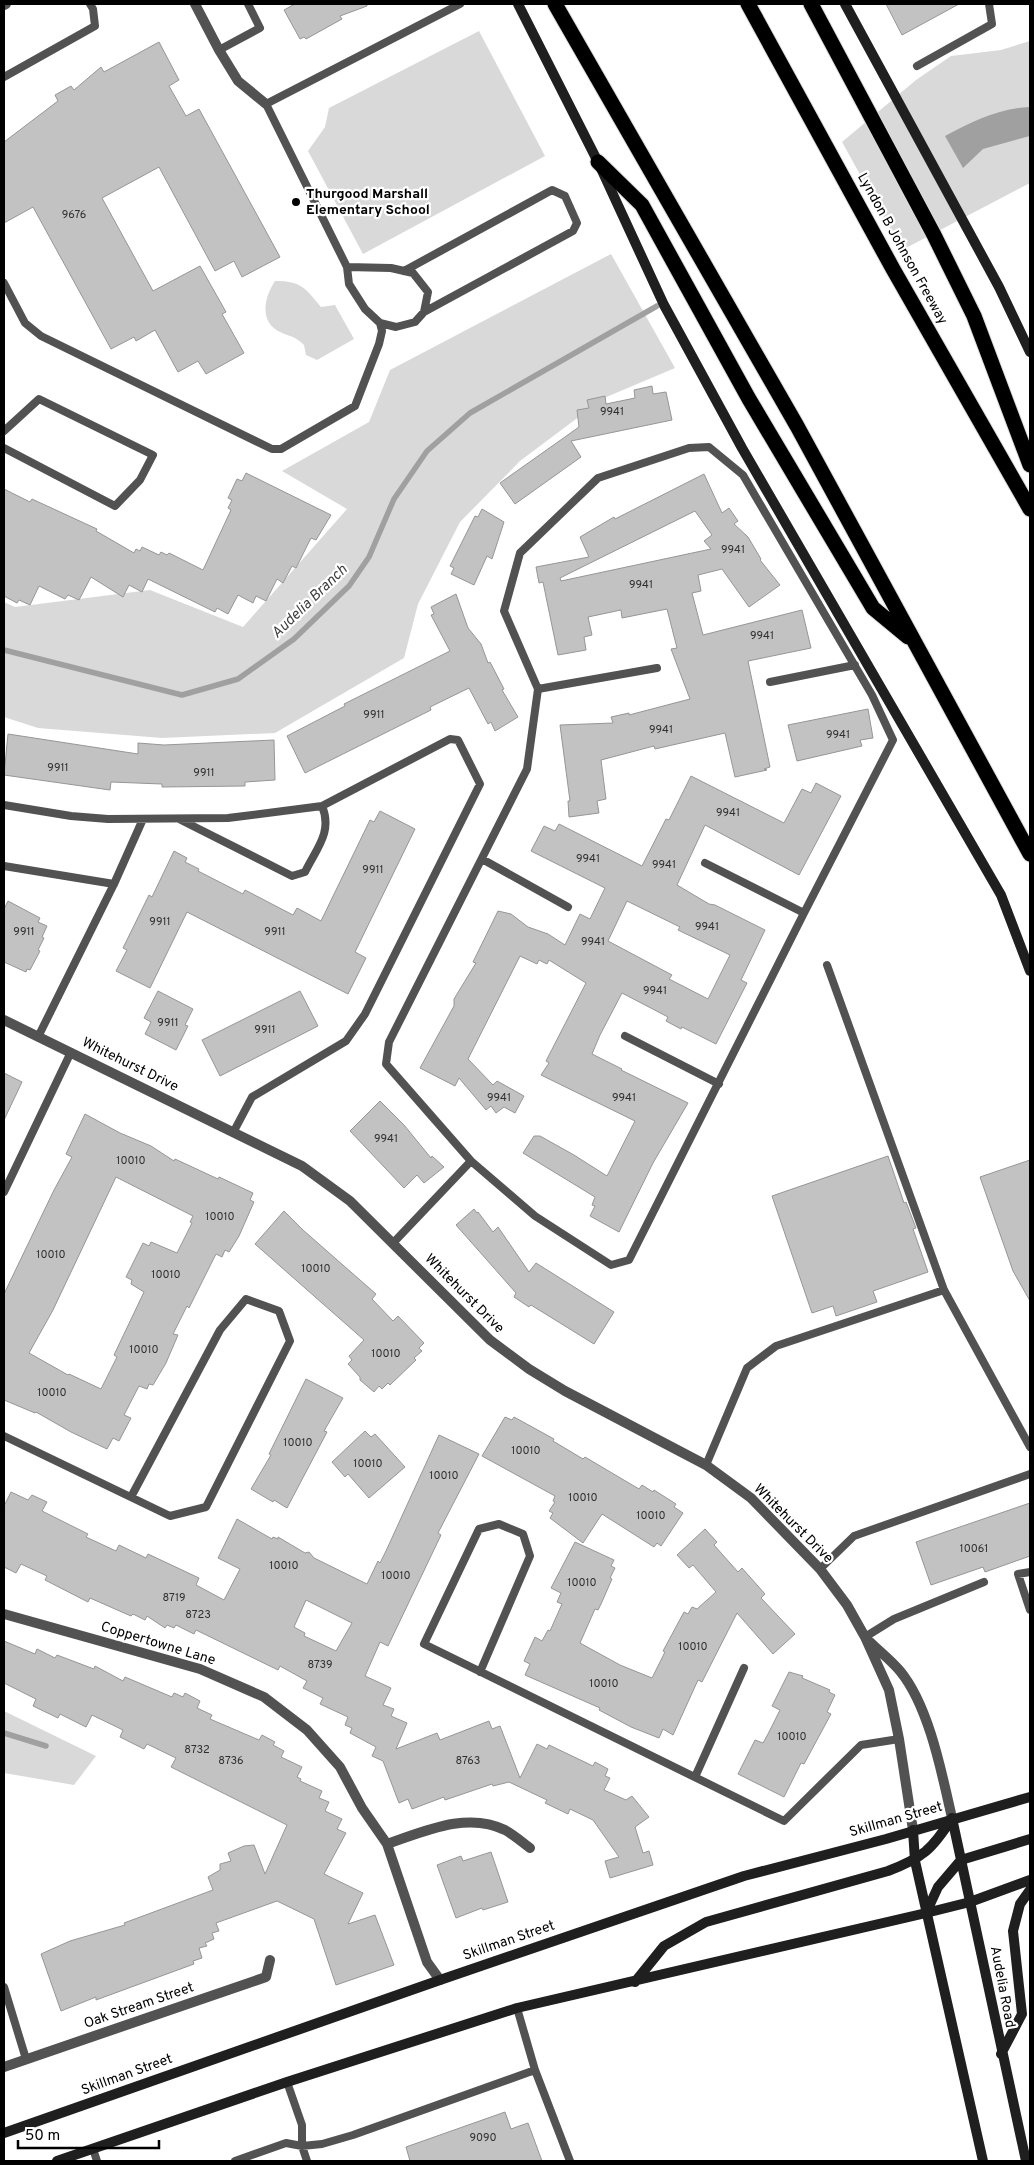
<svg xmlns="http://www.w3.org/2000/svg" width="1034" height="2165" font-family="Overpass,sans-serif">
  <rect width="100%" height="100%" fill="#fff"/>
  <path fill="#d9d9d9" d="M479 31 545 156 363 254 308 151 325 127 329 108Z
    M1030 41V183L902 250 842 142 916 80 951 56 1001 50Z
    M611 254 675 368 604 398 520 461 460 522 418 604 404 658 275 733 162 738 38 728 4 717V602L15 607 150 590 243 627 347 509 282 471 369 422 390 370Z
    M275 281C302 281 305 288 321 307L335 305 354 339 317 360 306 355 304 345C295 336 291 337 280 332 258 321 265 296 275 281Z
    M4 1711 96 1756 74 1785 4 1773Z"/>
  <path fill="#a0a0a0" d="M1030 107V136L983 149 963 168 945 136C971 122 1000 108 1030 107Z"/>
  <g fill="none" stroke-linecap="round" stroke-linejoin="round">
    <path stroke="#a0a0a0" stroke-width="5.5" d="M4 650 182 695 238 679 294 639 349 586 369 557 394 499 427 451 470 413 657 306
      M4 1733 46 1746"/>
  </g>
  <path fill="#c2c2c2" stroke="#969696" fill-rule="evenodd" d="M295 4H367V6L340 16 342 19 306 39 304 37 300 39 284 10Z
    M886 4H959L902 35Z
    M159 42 179 80 169 86 186 116 199 109 280 257 242 277 234 261 215 271 159 167 102 198 153 291 200 266 226 312 222 314 244 353 206 374 198 361 178 372 155 330 136 341 134 337 111 349 33 207 4 223V142L58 101 55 95 71 86 74 90 101 67 104 72Z
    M652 386 653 394 666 392 672 420 571 441 581 457 515 504 500 483 579 427 577 410 589 408 587 400 605 396 606 404 635 398 634 390Z
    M246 473 331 515 316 540 311 538 296 568 292 566 283 583 277 579 266 601 256 596 253 603 238 595 228 614 217 608 215 612 148 579 142 592 129 585 123 597 91 577 79 600 68 595 65 599 39 586 30 605 19 600 17 603 4 596V489L30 502 32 499 97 529 96 531 134 553 136 549 140 551 142 547 159 555 161 552 167 555 169 553 203 570 231 510 228 508 232 500 228 498 237 479 242 481Z
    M704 474 722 513 729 508 738 521 734 524 748 537 761 559 760 560 780 585 749 607 722 569 698 575 701 591 692 593 703 635 802 610 811 648 748 661 770 767 764 769 767 770 735 777 725 733 655 749 654 746 601 760 606 799 597 801 599 813 569 817 568 801H570L560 725 613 723 611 717 629 713V715L690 699 671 649 677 648 667 609 622 618 621 610 588 617 592 635 584 637 586 650 558 655 543 582 539 583 536 567 589 557 580 537 614 517 615 519ZM695 511 712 535 704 541 711 549 561 581 560 578Z
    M482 509 504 522 492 559 487 556 474 585 451 574 454 568 450 566 475 516 478 517Z
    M456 594 468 628 481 644 488 663 490 662 504 689 502 690 518 717 495 731 491 722 488 724 469 688 430 707 431 710 305 773 287 736 345 706 344 704 450 651 431 615 434 614 431 607Z
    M868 709 873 738 860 740 862 746 797 761 788 725Z
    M8 734 138 754V743L164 745 274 740 275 780 245 782V786L162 787V784L111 782 110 790 4 775Z
    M691 776 784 823 802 789 811 793 816 783 841 796 799 875 705 825 677 885 709 904 715 905 765 930 741 980 747 983 716 1044 682 1027 681 1029 666 1021 668 1017 622 993 600 1035 592 1054 622 1069 621 1070 688 1103 653 1163 619 1232 590 1216 595 1206 592 1205 595 1197 523 1153 534 1136H540L574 1155 607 1176 635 1121 541 1075 549 1063 546 1061 586 983 549 960 547 964 539 960 537 964 520 956 468 1059 493 1085 497 1081 524 1096 515 1113 504 1107 496 1113 491 1106 486 1110 459 1078 455 1086 420 1068 454 1006V999L476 963 473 962 498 911 511 914 528 927 548 934 565 945 580 914 590 919 605 888 531 851 544 826 555 831 559 824 642 866 666 819 669 820ZM627 901 680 927 678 930 730 955 708 999 669 979 672 975 608 941Z
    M380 811 415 829 355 952 366 958 348 994 187 912 150 988 116 971 127 950 123 948 149 895 152 897 174 851 187 858 185 862 199 869 198 871 243 894 245 890 293 915 297 908 321 921 370 820 374 822Z
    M8 901 40 918 38 922 47 926 42 937 44 938 38 950 40 951 30 970 27 969 26 972 4 962V909Z
    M158 991 193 1009 185 1025 188 1026 176 1050 145 1034 151 1022 144 1018Z
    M300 991 318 1026 220 1076 202 1040Z
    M4 1073 22 1082 4 1120Z
    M380 1101 404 1125 431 1158 432 1156 444 1167 424 1183 417 1175 404 1188 350 1131Z
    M85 1114 120 1133 151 1146 174 1161 175 1159 218 1179 219 1177 253 1193 250 1200 254 1202 239 1236 229 1252 225 1250 222 1257 216 1254 189 1308 187 1306 173 1334 178 1335 166 1363 153 1385 149 1384 147 1389 139 1386 124 1415 131 1418 119 1441 113 1438 107 1449 71 1432 36 1412 35 1413 4 1400V1294L54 1190 72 1157 66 1154ZM116 1177 193 1216 190 1222 192 1223 177 1253 151 1242 149 1246 143 1243 126 1277 132 1280 131 1284 144 1292 114 1355 117 1357 101 1389 69 1374 68 1375 29 1353 53 1310Z
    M888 1156 904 1203 906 1202 916 1228 913 1229 928 1272 873 1291 877 1302 836 1316 833 1306 812 1313 772 1196Z
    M1030 1160V1301L1013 1271 980 1177Z
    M474 1209 477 1213 478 1212 493 1232 498 1227 529 1272 536 1263 614 1312 594 1344 531 1305 529 1307 514 1297 516 1293 456 1225Z
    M284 1211 303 1230 376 1294 372 1299 393 1321 398 1316 424 1343 419 1348 422 1351 414 1358 416 1360 390 1385 388 1383 382 1389 379 1386 374 1392 360 1380V1377L348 1364 352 1360 349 1356 364 1340 255 1244Z
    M306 1379 343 1398 324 1431 327 1432 287 1508 274 1500 273 1502 251 1489 271 1455 269 1454Z
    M505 1417 512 1420 514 1417 554 1439 553 1441 583 1459 585 1457 639 1489 642 1485 653 1492 654 1490 676 1504 674 1507 683 1513 661 1546 657 1543 654 1547 602 1514 583 1543 550 1518 553 1513 549 1511 555 1502 553 1501 555 1496 482 1456Z
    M365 1431 371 1437 375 1434 405 1467 369 1498 348 1474 345 1477 332 1462Z
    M439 1435 479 1454 438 1533 441 1535 388 1646 380 1642 365 1676 391 1688 383 1705 394 1709 391 1716 407 1723 396 1749 437 1733 440 1740 489 1721 492 1729 500 1726 520 1778 537 1744 547 1749 549 1745 593 1766 595 1762 608 1769 605 1776 610 1778 604 1790 626 1800 632 1796 649 1817 635 1827 643 1853 649 1851 653 1865 610 1878 605 1861 619 1857 593 1820 570 1809 568 1814 545 1803 547 1800 509 1782 493 1786 492 1784 445 1800 444 1797 412 1809 408 1799 399 1803 383 1761 372 1756 376 1747 350 1733 352 1728 345 1725 348 1717 320 1704 323 1698 303 1688 307 1681 280 1666 278 1670 196 1630 194 1634 176 1625 174 1628 167 1625 165 1628 147 1616 145 1620 133 1614 131 1616 90 1598 88 1602 45 1580 47 1576 21 1564 16 1573 4 1567V1506L11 1492 28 1500 32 1495 47 1502 42 1511 88 1534 86 1537 116 1551 119 1545 146 1558 148 1554 199 1578 196 1585 224 1600 240 1569 218 1558 237 1519 272 1539 273 1537 278 1539V1537L305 1553 309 1552 314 1558 367 1584 378 1561 380 1563 386 1551ZM306 1600 352 1623 336 1651 304 1636 305 1633 294 1627Z
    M1030 1503V1556L985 1572 983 1567 931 1585 916 1542Z
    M705 1529 717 1542 714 1545 738 1572 742 1568 765 1594 761 1598 795 1634 773 1654 737 1613 702 1682 698 1680 673 1735 663 1729 659 1738 631 1727 599 1710 600 1708 525 1675 530 1664 524 1661 535 1637 542 1641 548 1630 550 1631 562 1604 557 1602 561 1593 551 1588 575 1542 614 1560 611 1566 615 1568 610 1578 612 1579 601 1604 598 1610 595 1609 580 1643 620 1665 652 1678 665 1652 663 1651 684 1612 688 1614 692 1607 697 1609 716 1592 693 1565 689 1568 677 1555Z
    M4 1641 35 1654 37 1649 55 1658 57 1655 94 1669 95 1666 123 1681 125 1677 172 1697 174 1693 183 1697 185 1693 200 1701 197 1708 212 1715 210 1719 259 1740 262 1735 275 1742 273 1745 284 1751 281 1757 302 1767 297 1777 301 1779 300 1781 322 1791 319 1798 329 1802 325 1811 342 1819 337 1829 346 1833 324 1874 363 1893 348 1924 375 1915 394 1965 336 1985 314 1919 277 1901 216 1923 219 1931 212 1933 214 1939 205 1943 207 1946 199 1948 202 1958 193 1961 194 1964 96 2000V1997L61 2011 41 1954 70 1941 125 1925 124 1923 213 1890 208 1877 220 1870V1864L231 1861 228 1853 244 1846 254 1845 265 1874 287 1825 171 1767 176 1758 147 1744 144 1749 120 1737 123 1730 92 1715 86 1727 60 1714 58 1718 33 1706 36 1699 4 1683Z
    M789 1672 803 1676 802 1678 830 1690 829 1692 835 1695 827 1712 831 1714 804 1764 801 1763 784 1797 738 1774 755 1740 763 1743 768 1734 780 1710 772 1706Z
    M491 1852 508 1902 483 1910 482 1908 456 1918 437 1865 461 1856 463 1861Z
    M505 2112 511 2129 528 2123 542 2161H410L406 2147Z"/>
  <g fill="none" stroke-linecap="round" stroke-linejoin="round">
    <g stroke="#dbdbdb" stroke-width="17">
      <path id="motorway" d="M555 4 797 426 1030 854
        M748 4 893 269 1030 509
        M811 4 934 235 974 316 1030 465
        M598 162 642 205 749 399 873 608 908 637"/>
    </g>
    <path stroke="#525252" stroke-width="8" d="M219 50 260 28 248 4
      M917 66 992 24 989 4
      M4 77 95 26 93 9 90 4
      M347 267 391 268 413 273 428 292 424 312 415 322 396 327 380 323 365 309 349 284 347 267 266 104 460 4
      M404 271 552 190 565 196 577 223 573 231 424 312
      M4 283 25 323 41 336 272 449H281L355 406 379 344 382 331 380 323
      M4 431 39 399 153 455 140 480 115 506 4 448
      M709 447 743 475 872 695 893 740 804 913 629 1260 611 1265 535 1216 471 1161 386 1064 389 1042 527 769 538 689 504 611 520 553 598 478 689 448Z
      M770 682 855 665
      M538 689 657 668
      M4 805 71 816 108 819 228 818 322 806 450 739 458 740 480 784 365 1014 346 1041 252 1097 234 1131
      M179 819 292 876 305 872C316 849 333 832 322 806
      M482 859 568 907
      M705 863 804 913
      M4 866 114 884
      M827 965 944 1290 1030 1447
      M625 1036 719 1084
      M38 1037 114 884 143 819
      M4 1192 71 1052
      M394 1242 471 1161
      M4 1436 170 1516 206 1507 290 1341 279 1311 246 1299 220 1330 131 1497
      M706 1465 747 1368 776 1346 944 1290
      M820 1569 854 1536 1030 1474
      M1030 1572 1018 1574 1030 1610
      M865 1637 894 1619 984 1582
      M480 1672 530 1556 523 1534 499 1524 479 1529 424 1644 784 1821 861 1745 899 1739
      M695 1777 744 1668
      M4 1987 26 2059
      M517 2008 535 2070 570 2161
      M287 2082 302 2125V2146L307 2161
      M93 2149 97 2161
      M235 2161 286 2143 302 2146 322 2144 353 2135 535 2070"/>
    <path stroke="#525252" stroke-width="10" d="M195 4 219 50 238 81 266 104
      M4 5 6 4
      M4 1614 200 1669 264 1697 307 1730 340 1767 362 1808 387 1844 427 1962 440 1980
      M387 1844C423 1832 467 1811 505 1830 514 1835 522 1842 530 1848
      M4 2067 266 1977 270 1960"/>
    <path stroke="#525252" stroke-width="10" d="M4 1020 302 1166 350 1201 490 1340 529 1369 565 1391 706 1465 751 1498 820 1569 847 1605 865 1637 889 1690 899 1739 913 1830
      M870 1642C879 1651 891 1660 900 1671 929 1706 942 1774 952 1818"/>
    <path stroke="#1f1f1f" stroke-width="10" d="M518 4 598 162 664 305 742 448 1001 895 1030 971
      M845 4 999 287 1030 352
      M952 1818 1026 2161
      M913 1830 915 1861 983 2161
      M926 1913 938 1887 961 1860 1030 1839
      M635 1982 664 1946 706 1922 888 1871C922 1858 932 1850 952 1818
      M1001 2054 1022 2014 1013 1931 1020 1904 1030 1890
      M4 2133 440 1980 744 1876 886 1839 1030 1797
      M57 2161 287 2082 517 2008 926 1913 970 1902 1030 1880"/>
    <use href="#motorway" stroke="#000" stroke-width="15"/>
  </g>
  <circle fill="#000" stroke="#fff" stroke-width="2" cx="296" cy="202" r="5"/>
  <g text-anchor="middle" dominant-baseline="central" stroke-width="4.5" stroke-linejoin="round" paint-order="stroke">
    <g font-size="11" fill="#303030">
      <text x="74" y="215">9676</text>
      <text x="612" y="412">9941</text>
      <text x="733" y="550">9941</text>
      <text x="641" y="585">9941</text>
      <text x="762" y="636">9941</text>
      <text x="374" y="715">9911</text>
      <text x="661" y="730">9941</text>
      <text x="838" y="735">9941</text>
      <text x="58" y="768">9911</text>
      <text x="204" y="773">9911</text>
      <text x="728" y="813">9941</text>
      <text x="588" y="859">9941</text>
      <text x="664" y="865">9941</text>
      <text x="373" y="870">9911</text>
      <text x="160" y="922">9911</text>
      <text x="707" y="927">9941</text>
      <text x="24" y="932">9911</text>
      <text x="275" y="932">9911</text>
      <text x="593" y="942">9941</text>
      <text x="655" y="991">9941</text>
      <text x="168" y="1023">9911</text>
      <text x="265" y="1030">9911</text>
      <text x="499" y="1098">9941</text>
      <text x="624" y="1098">9941</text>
      <text x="386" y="1139">9941</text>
      <text x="131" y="1161">10010</text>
      <text x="220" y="1217">10010</text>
      <text x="51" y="1255">10010</text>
      <text x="316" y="1269">10010</text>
      <text x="166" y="1275">10010</text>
      <text x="144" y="1350">10010</text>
      <text x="386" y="1354">10010</text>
      <text x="52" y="1393">10010</text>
      <text x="298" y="1443">10010</text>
      <text x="526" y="1451">10010</text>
      <text x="368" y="1464">10010</text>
      <text x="444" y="1476">10010</text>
      <text x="583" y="1498">10010</text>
      <text x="651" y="1516">10010</text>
      <text x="974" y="1549">10061</text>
      <text x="284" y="1566">10010</text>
      <text x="396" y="1576">10010</text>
      <text x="582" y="1583">10010</text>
      <text x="174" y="1598">8719</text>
      <text x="198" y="1615">8723</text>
      <text x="693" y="1647">10010</text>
      <text x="320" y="1665">8739</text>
      <text x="604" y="1684">10010</text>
      <text x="792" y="1737">10010</text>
      <text x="197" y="1750">8732</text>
      <text x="231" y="1761">8736</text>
      <text x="468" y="1761">8763</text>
      <text x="483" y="2138">9090</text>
    </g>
    <g font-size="14" font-weight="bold" fill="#000" stroke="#fff" text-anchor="start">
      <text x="306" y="194">Thurgood Marshall<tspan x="306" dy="16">Elementary School</tspan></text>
    </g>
    <g font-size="14" fill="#000" stroke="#fff">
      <text transform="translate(902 249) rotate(61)">Lyndon B Johnson Freeway</text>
      <text transform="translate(130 1065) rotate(26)">Whitehurst Drive</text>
      <text transform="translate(464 1294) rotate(45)">Whitehurst Drive</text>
      <text transform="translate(793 1524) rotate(45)">Whitehurst Drive</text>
      <text transform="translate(158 1644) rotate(17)">Coppertowne Lane</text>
      <text transform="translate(896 1820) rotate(-16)">Skillman Street</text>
      <text transform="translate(509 1941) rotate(-19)">Skillman Street</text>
      <text transform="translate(1002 1987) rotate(79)">Audelia Road</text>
      <text transform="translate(139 2006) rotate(-19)">Oak Stream Street</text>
      <text transform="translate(127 2075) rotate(-20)">Skillman Street</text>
    </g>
    <g font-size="15" font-style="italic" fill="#414141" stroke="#fff">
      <text transform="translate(310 602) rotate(-44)">Audelia Branch</text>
    </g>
  </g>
  <rect width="1034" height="2165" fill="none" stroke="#000000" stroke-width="10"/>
  <path d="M18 2140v8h141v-8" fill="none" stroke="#000000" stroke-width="2.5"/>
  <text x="25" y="2140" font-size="15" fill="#000000" stroke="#ffffff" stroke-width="4" paint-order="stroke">50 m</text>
</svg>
